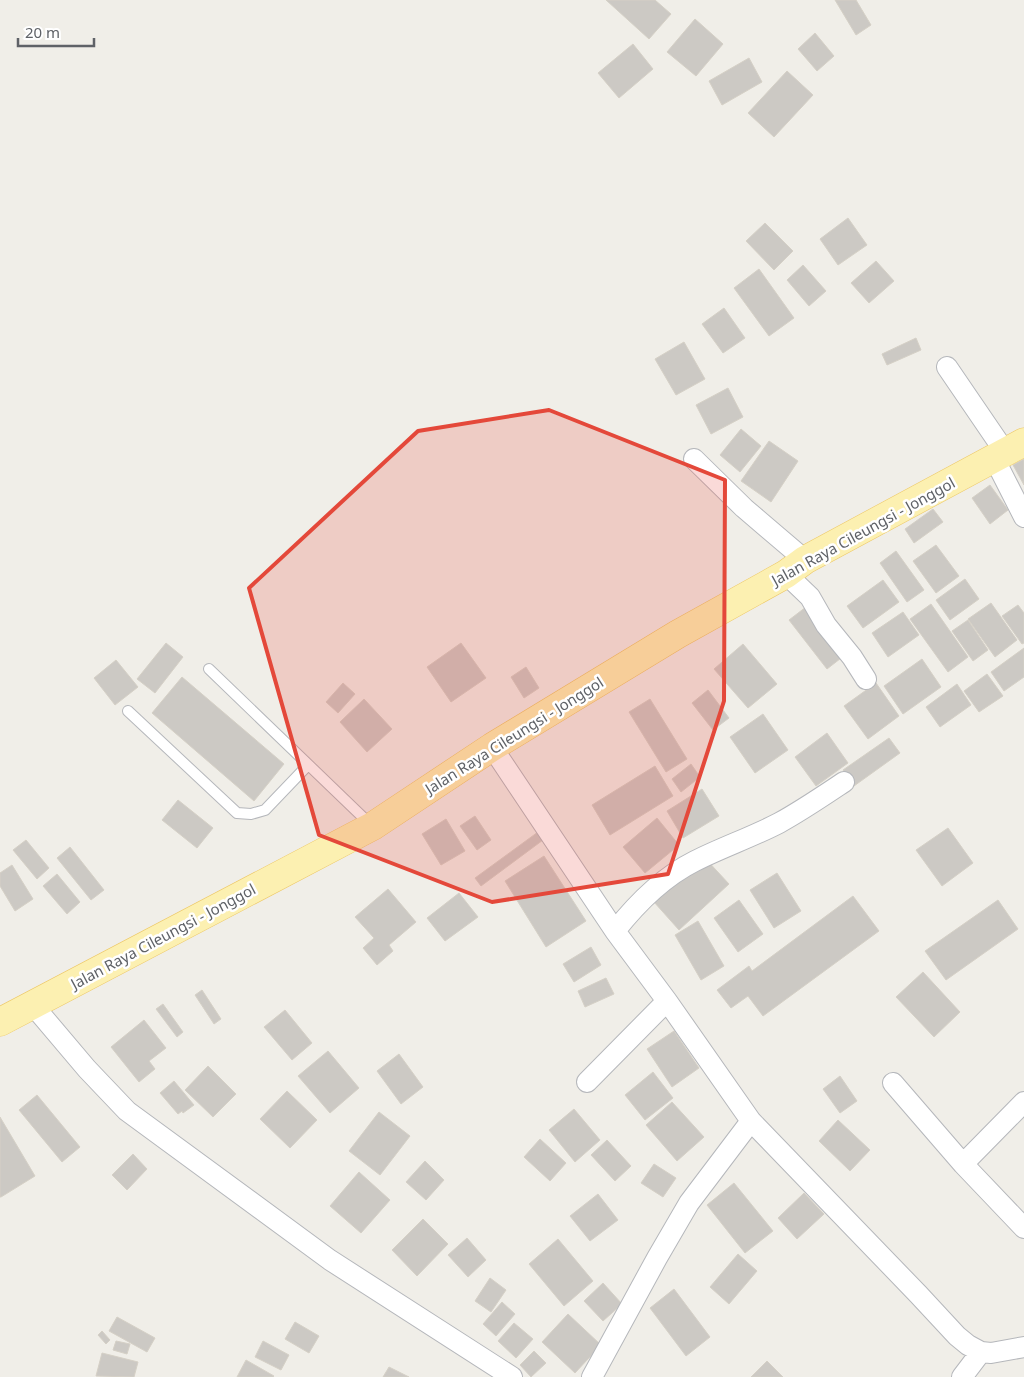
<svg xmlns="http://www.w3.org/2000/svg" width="1024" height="1377" font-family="'Noto Sans',sans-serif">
  <rect width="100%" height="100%" fill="#f0eee8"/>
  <path fill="#ccc9c4" stroke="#d5d0c6" d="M606 0H655L671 14 649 39Z
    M835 0H856L871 25 856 35Z
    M695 19 723 44 696 76 667 52Z
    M815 33 834 56 817 71 798 49Z
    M633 44 653 69 619 98 598 73Z
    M749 58 762 82 722 105 709 81Z
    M787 71 813 95 774 137 748 113Z
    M848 218 867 245 838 265 820 239Z
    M765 223 793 251 774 270 746 241Z
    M876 261 894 281 869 303 851 283Z
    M803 265 826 291 809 306 787 280Z
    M759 269 794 318 769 336 734 288Z
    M724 308 745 338 723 353 702 324Z
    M916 338 921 350 887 365 882 354Z
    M684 342 705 379 676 395 655 359Z
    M728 388 743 417 711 434 696 405Z
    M741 429 761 446 740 472 720 455Z
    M769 441 798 461 771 502 741 481Z
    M1024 459V485L1013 465Z
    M990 485 1008 510 990 524 972 498Z
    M933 509 943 522 914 543 905 529Z
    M936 545 959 576 936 593 913 561Z
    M896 551 924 590 907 602 880 563Z
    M965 579 979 599 950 620 936 600Z
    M883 580 899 602 863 628 847 606Z
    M991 603 1017 640 995 657 968 619Z
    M931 604 968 657 948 672 910 619Z
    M1018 605 1024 613V643L1022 644 1002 616Z
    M806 607 845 655 827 669 789 620Z
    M903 612 919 635 888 657 872 633Z
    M968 620 988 650 973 661 952 631Z
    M166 643 183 657 155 693 137 679Z
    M461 643 486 678 451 702 427 667Z
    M743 644 777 684 748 708 714 669Z
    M1024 648V677L1004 691 991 672Z
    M922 659 941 687 903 714 884 686Z
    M116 660 138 687 115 705 94 678Z
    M526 667 539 688 524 698 511 677Z
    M987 674 1003 696 979 712 964 691Z
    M182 677 284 764 254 801 152 713Z
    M343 683 355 694 338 713 326 702Z
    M876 683 899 716 868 739 844 706Z
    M957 684 971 705 940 727 926 707Z
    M708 690 729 718 713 730 692 703Z
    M364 699 392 729 367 752 340 722Z
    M650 699 687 759 666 772 629 712Z
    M763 714 788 750 755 773 730 737Z
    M827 733 848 763 816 786 795 757Z
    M889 738 900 753 854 786 843 770Z
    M691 764 700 777 681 792 672 779Z
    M655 766 673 796 610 835 592 805Z
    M702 789 719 816 683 838 667 811Z
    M178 800 213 828 197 848 162 820Z
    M475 816 491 840 477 850 460 826Z
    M657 818 679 845 645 873 623 847Z
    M446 819 465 851 441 865 422 834Z
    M948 828 973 863 942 886 916 850Z
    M538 832 543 840 481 886 475 878Z
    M26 840 49 868 37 879 13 850Z
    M70 847 104 890 91 900 57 858Z
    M544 856 586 921 546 947 505 881Z
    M704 857 729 884 679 930 654 902Z
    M12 865 33 899 15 911 0 886V873Z
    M777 873 801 911 774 928 750 890Z
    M57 874 80 902 67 914 43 886Z
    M388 889 416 922 389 945 393 951 377 965 363 948 374 938 355 917Z
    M459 893 478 917 445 941 427 918Z
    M853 896 879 931 763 1016 748 996 731 1008 717 990 749 966 752 971Z
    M739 900 763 934 738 952 714 918Z
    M998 900 1018 929 946 980 925 951Z
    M698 921 724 966 701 980 675 935Z
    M591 947 601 965 574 982 563 964Z
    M923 972 960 1012 934 1037 896 997Z
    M606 978 614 994 585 1007 578 991Z
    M202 990 221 1019 214 1024 195 995Z
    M163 1004 183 1032 177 1037 156 1009Z
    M285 1010 312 1043 292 1060 264 1027Z
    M144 1020 166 1048 149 1061 155 1069 139 1082 111 1047Z
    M674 1031 699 1068 672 1087 647 1049Z
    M328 1051 359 1088 330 1113 298 1076Z
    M399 1054 423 1087 401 1104 377 1071Z
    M208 1066 236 1094 213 1117 185 1090Z
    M653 1072 673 1098 645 1120 625 1095Z
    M840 1076 857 1101 840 1113 823 1089Z
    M174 1081 194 1105 183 1113 182 1111 178 1114 160 1093Z
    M287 1091 317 1120 290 1148 260 1119Z
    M37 1095 80 1147 62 1162 19 1110Z
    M672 1102 704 1137 677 1161 646 1125Z
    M574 1109 600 1140 575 1162 549 1130Z
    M379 1112 410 1136 380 1175 349 1151Z
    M0 1117 35 1176 1 1197H0Z
    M838 1120 870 1150 850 1171 819 1141Z
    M540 1139 566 1163 550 1181 524 1157Z
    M607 1140 631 1166 615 1181 591 1155Z
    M133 1154 147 1169 127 1190 112 1175Z
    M425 1161 444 1180 426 1200 406 1182Z
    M654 1164 676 1178 663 1197 641 1183Z
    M359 1172 390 1200 361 1233 330 1206Z
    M734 1183 773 1231 745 1253 707 1205Z
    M804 1193 824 1214 797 1239 778 1218Z
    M598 1194 618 1220 590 1241 570 1216Z
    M423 1219 448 1244 417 1276 392 1250Z
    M467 1238 486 1260 468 1277 448 1255Z
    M558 1239 593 1281 564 1306 529 1264Z
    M738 1254 757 1271 729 1304 710 1287Z
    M490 1278 506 1290 491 1312 475 1301Z
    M603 1283 622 1304 603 1321 584 1301Z
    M674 1289 710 1337 686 1356 650 1308Z
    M502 1302 515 1314 496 1336 483 1324Z
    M568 1314 601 1345 575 1373 542 1342Z
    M117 1317 155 1338 147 1352 109 1331Z
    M295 1322 319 1336 309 1353 285 1339Z
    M514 1323 533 1339 516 1358 498 1341Z
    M102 1331 110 1340 106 1344 98 1335Z
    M116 1341 130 1344 127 1354 113 1350Z
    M263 1341 289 1355 281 1370 255 1357Z
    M534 1351 546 1363 531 1377 520 1365Z
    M102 1353 138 1362 134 1377 96 1376Z
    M246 1360 274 1376 273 1377H237Z
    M767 1361 783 1377H751Z
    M389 1367 409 1377H383Z"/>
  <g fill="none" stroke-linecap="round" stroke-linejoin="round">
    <g stroke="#b5b7bb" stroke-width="12">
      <path id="lane" d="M209 669 372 826
        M128 711 237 813 251 814 265 810 308 765"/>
    </g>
    <g stroke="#b5b7bb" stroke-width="22">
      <path id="street" d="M947 367 1005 452
        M994 458 1024 517
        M694 459 744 508 805 560
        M786 574 810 597 826 625 852 657 866 679
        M492 747 615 931 667 1001 751 1121 918 1294 957 1336 968 1345 981 1352 991 1353 1024 1347
        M615 931C637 903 663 877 695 861 723 847 752 837 779 823 801 811 823 796 844 782
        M32 1004 87 1069 127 1111 330 1260 512 1377
        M587 1082 667 1001
        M893 1083 963 1164 1024 1228
        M963 1164 1024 1102
        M592 1377 657 1258 689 1203 751 1121
        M962 1377 981 1352"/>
    </g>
    <g stroke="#edc764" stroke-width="29">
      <path id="primary" d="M0 1022 373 826 492 747 678 634 786 574 805 560 1024 442"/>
    </g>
    <use href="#lane" stroke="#fff" stroke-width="10"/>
    <use href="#street" stroke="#fff" stroke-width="20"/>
    <use href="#primary" stroke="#fcf0b1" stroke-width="28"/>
  </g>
  <path fill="#e4483a" fill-opacity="0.2" stroke="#e4483a" stroke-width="4" stroke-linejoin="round" d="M549 410 725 480 724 701 668 874 492 902 319 835 249 588 418 431Z"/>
  <g text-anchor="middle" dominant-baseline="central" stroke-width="5" stroke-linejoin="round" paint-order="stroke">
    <g font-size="15" fill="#5f6267" stroke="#fff">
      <text transform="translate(863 531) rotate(-29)">Jalan Raya Cileungsi - Jonggol</text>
      <text transform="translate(514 735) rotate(-32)">Jalan Raya Cileungsi - Jonggol</text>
      <text transform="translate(163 936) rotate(-28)">Jalan Raya Cileungsi - Jonggol</text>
    </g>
  </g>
  <path d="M18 38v8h76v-8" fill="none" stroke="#5f6267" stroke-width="2.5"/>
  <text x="25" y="38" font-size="15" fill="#5f6267" stroke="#ffffff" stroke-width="4" paint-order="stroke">20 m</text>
</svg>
